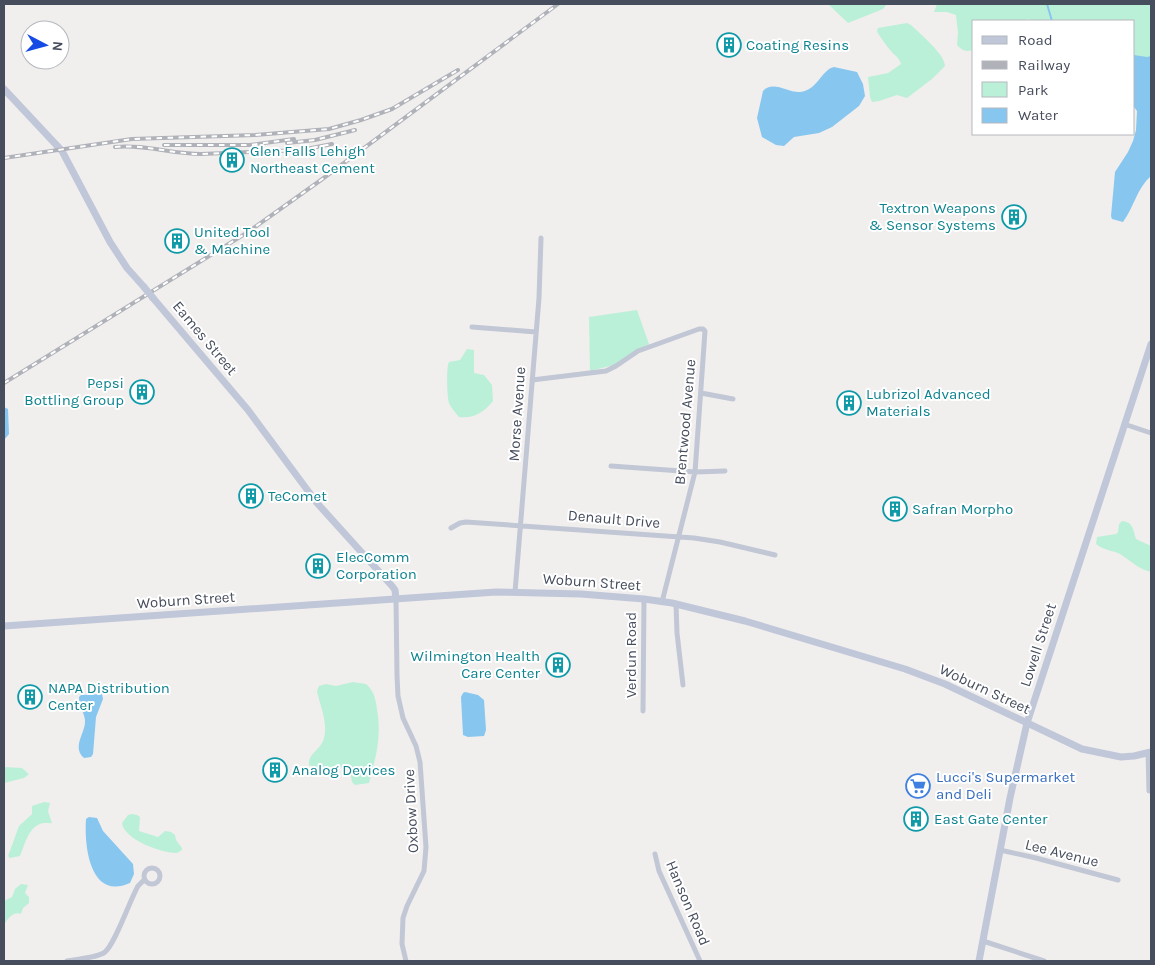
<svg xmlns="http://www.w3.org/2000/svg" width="1155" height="965" font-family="Karla,sans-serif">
  <rect width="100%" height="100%" fill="#f1eeee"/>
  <path fill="#bbf0d8" d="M828 4H887L883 9 848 23Z
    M937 4H1151V108L1134 80V21H1033L1028 19 1023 21H974V50C965 52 963 51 957 45L958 33 956 15 947 12H934Z
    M907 23 911 25C920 34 945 54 945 66L932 79 907 98 897 95 879 101 872 102 870 97 868 77 888 73 901 64C899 57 895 56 891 51 889 49 877 33 877 31L878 28Z
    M637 310 649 344 614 365 590 371 589 317Z
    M467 349 474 350V373L484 375 492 385 493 401C484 412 474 419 459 417 455 412 451 408 449 403 447 397 446 367 449 362L460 360Z
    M1122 521C1133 522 1133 529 1136 539L1151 546V572C1139 569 1133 563 1123 556 1115 550 1104 551 1096 544L1097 537 1116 534 1118 532 1119 524Z
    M353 682 366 684C376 692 376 704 378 716 381 741 375 760 369 783L355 785 352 782 350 770C337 763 322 772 309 765 308 753 321 750 324 738 328 722 320 706 317 691L319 686 326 684 336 686Z
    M4 767 22 768 29 774 24 778 4 783Z
    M44 802 50 803 48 811 52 823C48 824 44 822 40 824 28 828 24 847 20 856L10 858 8 856 19 826 32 814V806Z
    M132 814 137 815 140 817 139 831 158 837 165 831 171 832 175 835 176 840 182 848V850L177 853C162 853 124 840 122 823L128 815Z
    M21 884 28 885 25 893 29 897V903L23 908 21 914C14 911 7 919 4 925V901L12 897 15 889Z"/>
  <path fill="#87c6ee" d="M1134 55 1147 57 1151 56V176C1137 188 1134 207 1123 222L1112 219 1111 216 1115 172 1128 152 1133 141 1136 130 1137 111 1134 107Z
    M834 67 857 72 863 84 865 96 859 106 832 127 819 133 794 137 784 146 776 145 762 137 757 118 763 91C773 80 788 93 800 92 818 90 821 70 834 67Z
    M4 407 8 409 9 434 4 440Z
    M465 692 478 695 484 700 486 730 484 736 468 737 463 735 461 697 463 693Z
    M102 694 103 699 96 717 93 754 91 757 84 758C71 747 86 733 85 720 84 712 79 705 79 697L81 695Z
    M89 817 97 818 103 831 133 864 134 874 130 883C90 901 84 846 86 819Z"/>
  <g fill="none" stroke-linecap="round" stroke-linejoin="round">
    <path stroke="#87c6ee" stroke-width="2" d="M1047 4 1052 21
      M1069 21H1079"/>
    <path stroke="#c1c7d4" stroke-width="5" d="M472 327 536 332
      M532 380 606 371 616 366 638 351 699 329H703L705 331 695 472 662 602
      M701 393 733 399
      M1124 424 1151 433
      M611 466 695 472 725 471
      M451 528 460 523 466 522 694 538 720 542 775 555
      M515 592 539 298 541 238
      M396 599 397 676 398 696 403 718 416 746 420 762 426 847 424 871 407 906 403 918 402 944 406 961
      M676 604 677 633 683 685
      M643 711 644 599
      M1148 752 1149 791
      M1000 850 1036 858 1118 880
      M655 854 659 871 700 961
      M144 876a8 8 0 1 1 16 0a8 8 0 1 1-16 0Z
      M983 941 1044 961
      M67 961C76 959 98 958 105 952 115 944 130 900 138 886L144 880"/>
    <path stroke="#c0c7d8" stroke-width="7" d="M4 89 62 151 110 242 127 268 144 287
      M153 298 248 410 317 503 392 586 395 590 396 599
      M4 626 496 592 581 594 644 599 672 603 745 621 905 669 945 684 1082 749 1121 757 1134 756 1151 752
      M979 961 1010 798 1027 723 1151 344"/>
    <g stroke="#b0b2b9" stroke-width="4">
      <path id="rail" d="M287 143 315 140 355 130
        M164 145H250L294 139
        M115 147C144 144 172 154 201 154L301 150 332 144
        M4 158 132 139 255 135 329 129 361 120 392 109 458 70
        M4 383 248 232 321 180 558 4"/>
    </g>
    <use href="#rail" stroke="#fff" stroke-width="2" stroke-dasharray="5.5" stroke-linecap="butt"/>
    <path stroke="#c0c7d8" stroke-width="7" d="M144 287 153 298"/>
  </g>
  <defs>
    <g id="building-ring" transform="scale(1.25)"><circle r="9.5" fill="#fff" stroke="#0f9aa8" stroke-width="1.5"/><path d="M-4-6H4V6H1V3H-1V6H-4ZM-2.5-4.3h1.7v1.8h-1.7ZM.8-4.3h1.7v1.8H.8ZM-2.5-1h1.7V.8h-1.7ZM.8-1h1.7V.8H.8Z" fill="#0f9aa8"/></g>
    <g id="supermarket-ring" transform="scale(1.25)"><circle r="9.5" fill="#fff" stroke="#3f7fe0" stroke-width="1.5"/><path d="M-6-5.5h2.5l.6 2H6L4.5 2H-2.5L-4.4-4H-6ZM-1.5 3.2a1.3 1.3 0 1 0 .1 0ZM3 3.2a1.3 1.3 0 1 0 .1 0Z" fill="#3f7fe0"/></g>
  </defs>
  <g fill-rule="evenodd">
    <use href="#building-ring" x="729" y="45"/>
    <use href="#building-ring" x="232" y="160"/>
    <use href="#building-ring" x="1014" y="217"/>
    <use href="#building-ring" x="177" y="241"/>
    <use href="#building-ring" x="142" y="392"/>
    <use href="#building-ring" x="849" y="403"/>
    <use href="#building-ring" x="251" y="496"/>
    <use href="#building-ring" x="895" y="509"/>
    <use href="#building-ring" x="318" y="566"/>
    <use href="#building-ring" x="558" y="665"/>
    <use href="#building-ring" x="30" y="697"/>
    <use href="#building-ring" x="275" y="770"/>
    <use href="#supermarket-ring" x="918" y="786"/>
    <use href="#building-ring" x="916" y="819"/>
  </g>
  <g text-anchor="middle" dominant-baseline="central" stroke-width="4" stroke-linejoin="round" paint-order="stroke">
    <g font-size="15" fill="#0d838f" stroke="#fff" text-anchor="start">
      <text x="746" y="45">Coating Resins</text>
      <text x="250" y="151">Glen Falls Lehigh<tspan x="250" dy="17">Northeast Cement</tspan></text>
      <text x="996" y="208" text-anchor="end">Textron Weapons<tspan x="996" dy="17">&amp; Sensor Systems</tspan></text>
      <text x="194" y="232">United Tool<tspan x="194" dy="17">&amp; Machine</tspan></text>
      <text x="124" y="383" text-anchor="end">Pepsi<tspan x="124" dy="17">Bottling Group</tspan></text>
      <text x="866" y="394">Lubrizol Advanced<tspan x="866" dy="17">Materials</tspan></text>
      <text x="268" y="496">TeComet</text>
      <text x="912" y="509">Safran Morpho</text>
      <text x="336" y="557">ElecComm<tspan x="336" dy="17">Corporation</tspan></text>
      <text x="540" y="656" text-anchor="end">Wilmington Health<tspan x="540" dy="17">Care Center</tspan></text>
      <text x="48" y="688">NAPA Distribution<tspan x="48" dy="17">Center</tspan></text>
      <text x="292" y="770">Analog Devices</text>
      <text x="934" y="819">East Gate Center</text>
    </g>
    <g font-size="15" fill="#464d5c" stroke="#fff">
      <text transform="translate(205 338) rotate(50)">Eames Street</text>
      <text transform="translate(517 414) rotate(-86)">Morse Avenue</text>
      <text transform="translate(685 422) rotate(-85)">Brentwood Avenue</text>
      <text transform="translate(614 519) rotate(5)">Denault Drive</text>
      <text transform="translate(592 582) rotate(4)">Woburn Street</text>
      <text transform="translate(186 600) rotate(-4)">Woburn Street</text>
      <text transform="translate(1038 645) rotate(-72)">Lowell Street</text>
      <text transform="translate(631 655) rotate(-90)">Verdun Road</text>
      <text transform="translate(985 689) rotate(25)">Woburn Street</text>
      <text transform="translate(411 811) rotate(-93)">Oxbow Drive</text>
      <text transform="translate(1062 853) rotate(14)">Lee Avenue</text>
      <text transform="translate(688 903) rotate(67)">Hanson Road</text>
    </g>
    <g font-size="15" fill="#366cbe" stroke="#fff" text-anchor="start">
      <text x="936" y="777">Lucci's Supermarket<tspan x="936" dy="17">and Deli</tspan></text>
    </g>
  </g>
  <rect width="1155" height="965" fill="none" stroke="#464d5c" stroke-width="10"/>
  <rect x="972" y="20" width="162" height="115" fill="#ffffff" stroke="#b5b8be"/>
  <rect x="982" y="36" width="25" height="8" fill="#c0c7d8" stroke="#b5b8be"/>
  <text x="1018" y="45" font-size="15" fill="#464d5c">Road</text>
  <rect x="982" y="61" width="25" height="8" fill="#b0b2b9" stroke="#b5b8be"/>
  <text x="1018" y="70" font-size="15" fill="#464d5c">Railway</text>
  <rect x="982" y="82" width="25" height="15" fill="#bbf0d8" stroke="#b5b8be"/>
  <text x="1018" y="95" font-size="15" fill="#464d5c">Park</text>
  <rect x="982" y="108" width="25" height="15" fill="#87c6ee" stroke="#b5b8be"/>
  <text x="1018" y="120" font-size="15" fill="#464d5c">Water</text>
  <g transform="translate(45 45) rotate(96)"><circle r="24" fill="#ffffff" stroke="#b5b8be"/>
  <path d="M0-4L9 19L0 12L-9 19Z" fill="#154be4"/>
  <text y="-8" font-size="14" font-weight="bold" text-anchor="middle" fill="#464d5c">N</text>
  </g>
</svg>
